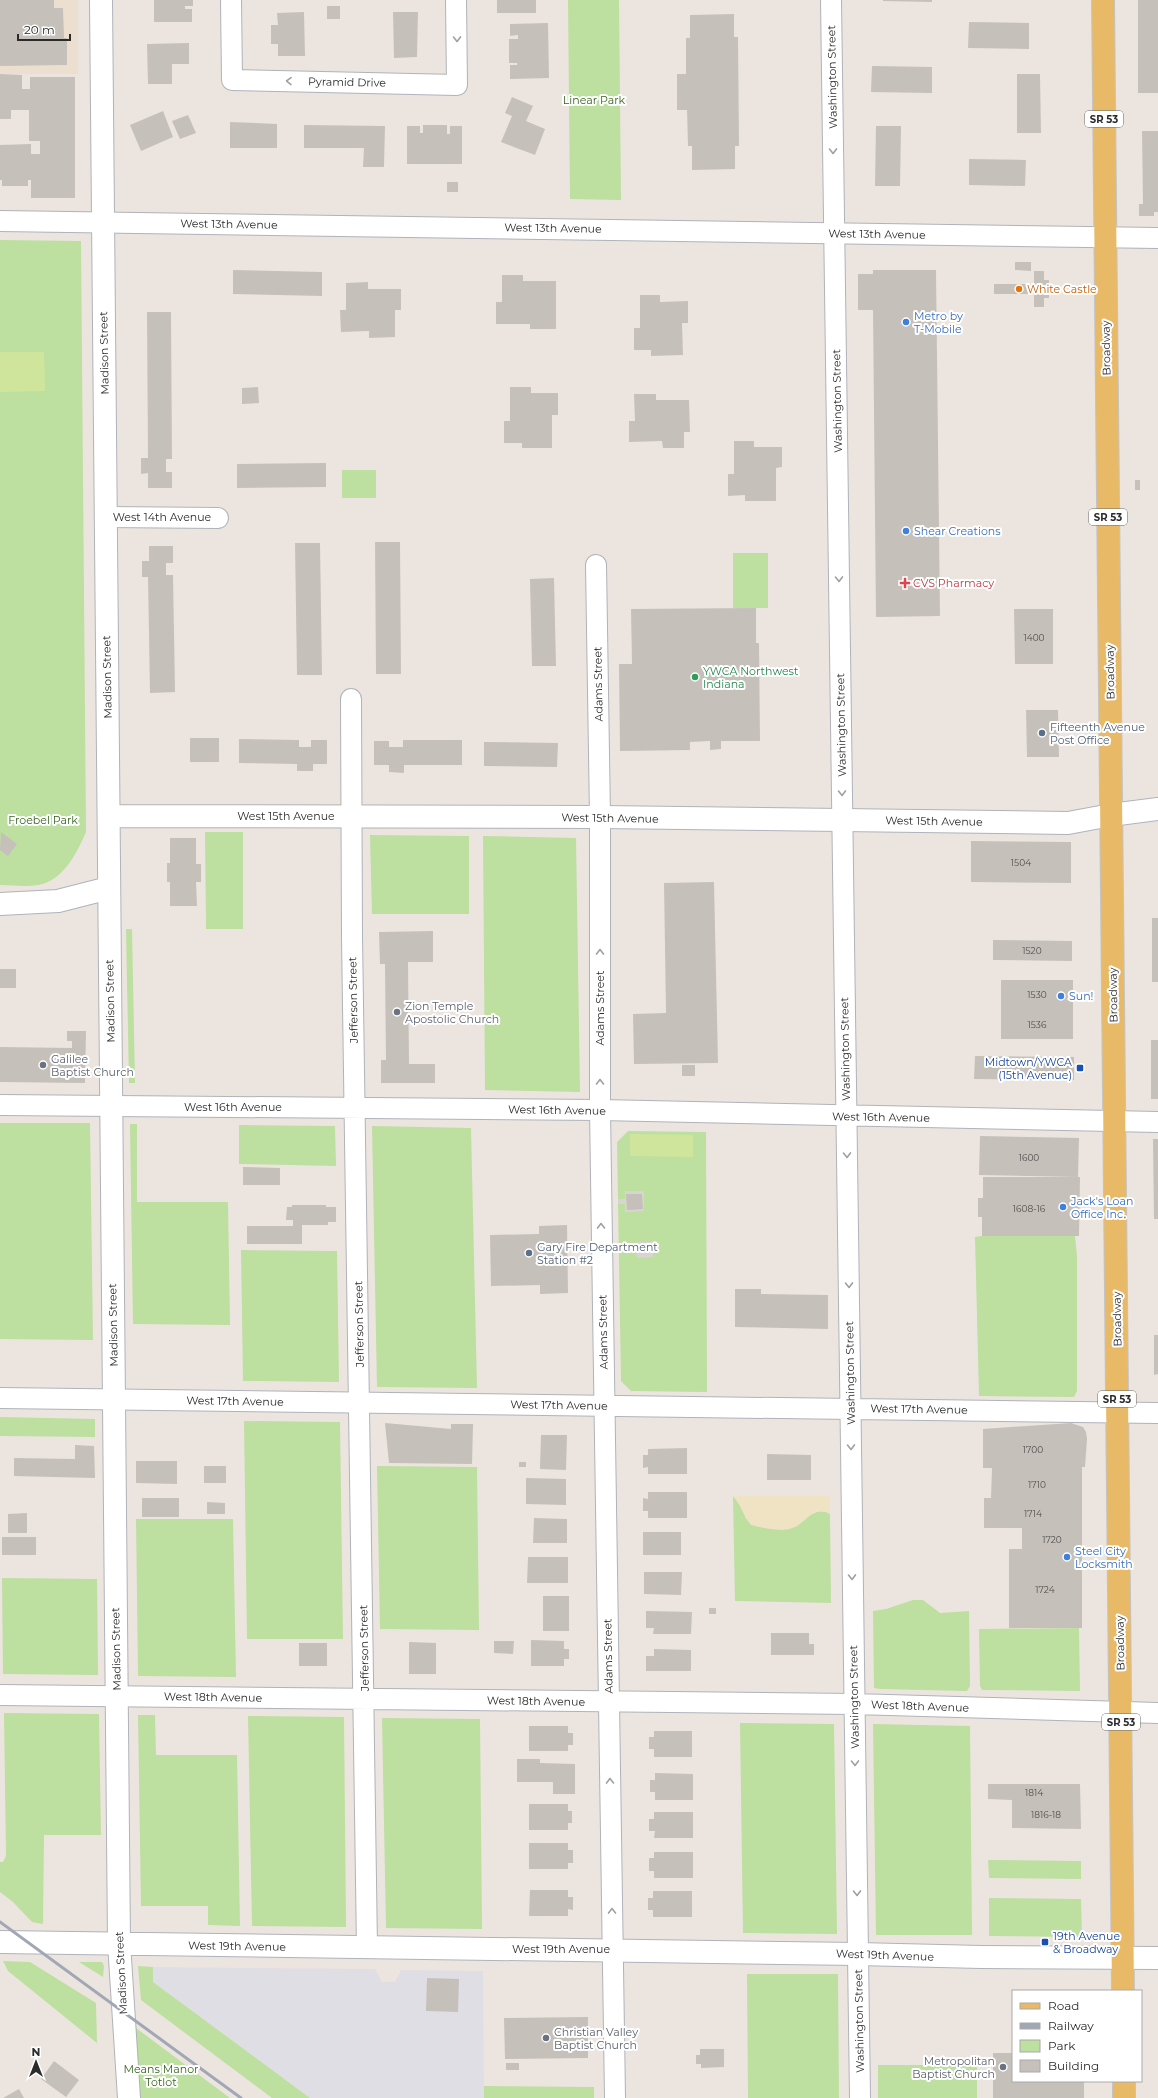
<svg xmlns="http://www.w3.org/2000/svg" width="1158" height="2098" font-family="Montserrat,sans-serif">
  <rect width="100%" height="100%" fill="#ece5df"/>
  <path fill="#e0dee5" d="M153 1967 375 1969 382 1982H395L401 1970 483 1971 484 2098H310L153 1982Z"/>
  <path fill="#ecdfcf" d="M0 0H78V74H0Z"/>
  <path fill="#bddf9f" d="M568 0H619L621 200 570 199Z
    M0 240 81 241 86 832C77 853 63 881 38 885 26 887 12 885 0 885Z
    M342 470H376V498H342Z
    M733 553H768V608H733Z
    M205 832H243V929H206Z
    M370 835 469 836V914H372Z
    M483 836 576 838 580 1092 485 1090Z
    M126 929H132L135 1083H129Z
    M0 1123H90L93 1340 0 1339Z
    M130 1124H137V1202H228L230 1325 133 1324Z
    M239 1125 335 1126 336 1166 239 1164Z
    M372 1126 471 1128 477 1388 377 1387Z
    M628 1131 706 1132 707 1392 631 1391 621 1381 617 1142Z
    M982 1236H1075L1077 1256V1391L1074 1397 979 1396 975 1237Z
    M241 1250 337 1251 339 1382 243 1381Z
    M0 1417 95 1419V1437L0 1436Z
    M244 1421 340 1422 343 1639H247Z
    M377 1466 477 1467 479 1630 380 1629Z
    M733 1496 743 1509 746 1519 795 1527C804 1519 817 1506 830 1514L831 1603 735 1601Z
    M136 1519H233L236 1677 138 1676Z
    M2 1578 97 1579 98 1675 3 1674Z
    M913 1600H923L940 1613 969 1611 970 1686 967 1691 880 1689 874 1688 873 1611 886 1609Z
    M1079 1628 1080 1691 982 1690 980 1686 979 1629Z
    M4 1713 99 1714 101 1835H44L43 1924 32 1922 13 1902 0 1892V1862H3L6 1856Z
    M138 1715H155L156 1755H237L240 1926 208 1925V1906H141Z
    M248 1716 344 1717 346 1927 252 1926Z
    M382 1718 480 1719 482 1929 386 1928Z
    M740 1723 834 1724 837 1934 743 1933Z
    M873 1724 970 1726 972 1935H876Z
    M988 1860 1081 1861V1879L989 1878Z
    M989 1898 1081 1899 1082 1937 989 1936Z
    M3 1961 30 1962 96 2003 97 2043 8 1971Z
    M79 1962H102L104 1966 103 1977Z
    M138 1966 153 1967V1982L310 2098H272L141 2000Z
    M747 1974H838L839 2098H748Z
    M136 2028 230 2098H138Z
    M878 2065H977V2098H878Z
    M484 2086 594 2087V2098H484Z"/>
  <path fill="#efe3c4" d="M733 1496H830V1514C815 1504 806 1522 795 1527 782 1533 764 1528 751 1525 743 1516 742 1506 733 1496Z"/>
  <path fill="#cfe59b" d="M0 352H44L45 391 0 392Z
    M630 1134 693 1135V1157L630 1156Z"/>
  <path fill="#d9d4d1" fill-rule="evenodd" d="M625 1191H644V1211L625 1212V1204H618V1199H625ZM627 1194H642V1209L627 1210Z
    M637 1242H653V1257L637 1258 636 1252 619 1253V1247H636Z"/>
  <path fill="#c5c0ba" d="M0 0H54V8H63L64 38H67V65L0 66Z
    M154 0H193V6H185V9H192V22H154Z
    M497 0H536V13H497Z
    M883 0H932V2L883 1Z
    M1138 0H1158V93H1138Z
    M327 6H340V19H327Z
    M304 12 305 56H278V44H271V25H278L277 13Z
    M393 12H418L417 57 394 58Z
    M734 14V37H738L739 146H735V169L692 170V146H688L687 110H677V74H686V38H690V15Z
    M969 22 1029 23V49L968 48Z
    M548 23 549 78 510 79V65H517V63H509V39H518V35L510 36V24Z
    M189 43V64H172V84H148L147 44Z
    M872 66 932 67V93L871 92Z
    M0 74 22 75V89H30V77H75V198H31V180H28V186H2V180H0V145L31 144V154H40V141H29V110H11V119H0Z
    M1017 74H1040L1041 133H1017Z
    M512 97 533 106 526 121 545 129 535 155 501 142 512 116 505 113Z
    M163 111 173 137 141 151 130 125Z
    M188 115 196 133 180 139 172 121Z
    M230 122 277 124V148H230Z
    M304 125 385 126 384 167H363L364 148H304Z
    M423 125H447V134H450V126H462V164H407V126H420V133H423Z
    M876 126H901L900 186H875Z
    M1142 131H1158V212H1154V216H1139V204H1143Z
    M969 159 1026 160 1025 186 969 185Z
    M447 182H458V192H447Z
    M1015 262H1031V271L1015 270Z
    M233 270 322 272V296L233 294Z
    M873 270H936L940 616 876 617 873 310H858V274H873Z
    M1034 271H1044V280H1049V298H1044V307H1034V294H994V284H1034Z
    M502 275H523V281H556V329H530V324H496V302H502Z
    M368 282V289H401V310H395V337L369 338V331L341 332 340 310H346V283Z
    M640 295H660V302L688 301V323H682L683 355 651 356V350H634V328H640Z
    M147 312H171L172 459H166V472H172V488H148V473L141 474V458H148Z
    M258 387 259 403 242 404V388Z
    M510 387H531V393H558V415H552V448H522V443H504V421H510Z
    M634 394H656V400H689L690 432H684V448H663L662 441 629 442V421H635Z
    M734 441H754V447H782V467L776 468V501H745V495L728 496V474H734Z
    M326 463V487L237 488V464Z
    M1135 480H1140V490H1135Z
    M375 542H400L401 674H376Z
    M295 543H320L322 675H297Z
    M149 546H173V563H166V575H173L175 692 150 693 148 577H142V561H149Z
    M554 578 556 666H532L530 579Z
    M756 608V643H759L760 741H721V749L710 750V741L690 742V750L620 751 619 664H632L631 609Z
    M1014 609H1053V664H1015Z
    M1026 710H1058L1059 757H1027Z
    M190 738H219V762H190Z
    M239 739 299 740V747H311V740H327V764H313V771H297V764L239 763Z
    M403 740H462V765H404V773L389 772V765H374V741H389V747H403Z
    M484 742 558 743 557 767 484 766Z
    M1 832 17 844 8 856 0 850Z
    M170 838H196V864H201V882H196L197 906H170V882H167V863H170Z
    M971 841 1071 842V883L971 882Z
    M714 882 718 1063 634 1064 633 1014 666 1013 664 883Z
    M1152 918H1158V982H1152Z
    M433 931V962H408L409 1064H435V1083H381V1060H386L385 964H380L379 932Z
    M993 940 1072 941V961L993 960Z
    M0 969H16V988H0Z
    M1001 980H1073V1039H1001Z
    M67 1031H86L85 1083 0 1082V1047L72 1048V1041H67Z
    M1151 1040H1158V1099H1151Z
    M975 1056 1074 1057V1080L974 1079Z
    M682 1065H695V1076H682Z
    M980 1136 1079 1138 1078 1177 979 1175Z
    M1153 1139H1158V1219H1154Z
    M243 1167 280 1168V1185H243Z
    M983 1177H1080L1079 1236H982V1217H978V1198H983Z
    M626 1194H642L643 1209 627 1210Z
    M292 1205H326V1207H336V1222H328V1225H302V1244H247V1226H293V1220H286L287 1207H292Z
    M567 1225 568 1293 540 1294V1285L491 1286 490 1235 539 1234V1226Z
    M735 1289H761V1294L828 1295V1329L735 1327Z
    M1154 1335H1158V1374L1154 1375Z
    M385 1423 451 1429V1424H473L472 1464 389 1463Z
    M1071 1423 1083 1427 1086 1432 1087 1439 1085 1467H1082V1628H1009V1549H1022V1528H984V1498H991L992 1468H983V1429Z
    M541 1435H567L566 1470 540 1469Z
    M75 1445 94 1446 95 1478 14 1476V1458L75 1459Z
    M687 1448V1474H648V1467L643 1468V1455H648V1449Z
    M767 1454 811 1455V1480H767Z
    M136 1461H177V1484L136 1483Z
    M519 1462H526V1467H519Z
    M204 1466H226V1483H204Z
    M526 1478 566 1479V1505L526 1504Z
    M648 1492H687V1518H648V1511H643V1498L648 1499Z
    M142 1498H179V1517H142Z
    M207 1502 225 1503V1514H207Z
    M27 1513V1533H8V1514Z
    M534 1518 567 1519V1543H533Z
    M643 1532H681V1555H643Z
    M2 1537H36V1555H2Z
    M528 1557H568V1583H527Z
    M644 1572H682L681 1595 644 1594Z
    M543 1596H569V1631H543Z
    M709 1608H716V1614H709Z
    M646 1611 692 1612 691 1634H653L654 1628H646Z
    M771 1633H809V1644H814V1655H771Z
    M531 1640 564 1641V1649H569V1659H564V1666H531Z
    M494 1641H514L513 1654 494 1653Z
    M409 1642 436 1643V1674H409Z
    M299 1643H327V1666H299Z
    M654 1649 691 1650V1671H646V1656H654Z
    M529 1726H568V1733H573V1745H568V1751H529Z
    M654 1731H692V1757H654V1749H649V1737H654Z
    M517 1759H540V1763L575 1764V1794H553V1782H517Z
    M655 1773 693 1774V1800H655V1792H650V1780H655Z
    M988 1784H1080L1081 1829 1012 1828V1800L988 1799Z
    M529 1804H568V1811H572V1823H568V1830H529Z
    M654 1812H693V1838H654L655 1831H649V1819H654Z
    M529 1843H568V1850H573V1863H568V1869H529Z
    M654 1852H693V1878H654V1871H649V1858H654Z
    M530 1890H568V1897H573V1910L568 1909V1916H529Z
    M653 1891H692V1917H653V1910H648V1898H653Z
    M427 1978 459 1979 458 2012 426 2011Z
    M588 2017V2058L505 2059 504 2018Z
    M700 2049H724V2067L701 2068V2064H696V2055H700Z
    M993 2053H1013V2081H1084V2098H993Z
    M54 2061 79 2080 66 2097 41 2079Z
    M506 2063H519V2070H506Z
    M19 2089 24 2098H3Z"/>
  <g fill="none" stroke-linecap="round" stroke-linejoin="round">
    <g stroke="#afb3bb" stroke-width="22">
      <path id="street" d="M231 0 232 80 457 85 456 0
        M831 0 860 2098
        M0 221 1158 238
        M106 517 218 518
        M596 565 600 817V1110L615 2098
        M351 699 352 937 367 1948
        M0 1105 600 1110 1158 1122
        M0 1398 1158 1413
        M0 1695 854 1704 1158 1713"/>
    </g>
    <g stroke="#afb3bb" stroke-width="24">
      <path id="secondary" d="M101 0 119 1943 129 2098
        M109 816 600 817 1068 823 1111 815 1158 809
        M0 904 58 901 109 888
        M0 1942 858 1954 981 1957 1158 1958"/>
    </g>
    <g stroke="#c4c4c4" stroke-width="24">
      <path id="primary" d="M1103 0 1123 1991
        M1124 2081V2098"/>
    </g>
    <use href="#street" stroke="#fff" stroke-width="20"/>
    <use href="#secondary" stroke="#fff" stroke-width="22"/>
    <use href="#primary" stroke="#e8ba68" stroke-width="22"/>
    <path stroke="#a1a7b4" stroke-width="3" d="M0 1922 241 2098"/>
  </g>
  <defs><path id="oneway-chevron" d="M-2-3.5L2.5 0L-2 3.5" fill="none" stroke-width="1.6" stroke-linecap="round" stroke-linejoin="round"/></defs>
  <g stroke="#a0a0a0">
    <use href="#oneway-chevron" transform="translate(457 39) rotate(89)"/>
    <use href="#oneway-chevron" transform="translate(289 81) rotate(-179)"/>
    <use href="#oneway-chevron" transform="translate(833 151) rotate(89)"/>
    <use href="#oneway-chevron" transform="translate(839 579) rotate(89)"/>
    <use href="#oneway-chevron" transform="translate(842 793) rotate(89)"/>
    <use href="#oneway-chevron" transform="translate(600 952) rotate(-90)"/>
    <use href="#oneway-chevron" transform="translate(600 1082) rotate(-90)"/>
    <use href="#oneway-chevron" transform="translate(847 1155) rotate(89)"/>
    <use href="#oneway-chevron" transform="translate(601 1226) rotate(-91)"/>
    <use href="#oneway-chevron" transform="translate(849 1285) rotate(89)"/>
    <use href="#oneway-chevron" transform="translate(851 1447) rotate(89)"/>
    <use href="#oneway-chevron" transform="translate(852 1577) rotate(89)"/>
    <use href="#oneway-chevron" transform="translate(855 1763) rotate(89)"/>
    <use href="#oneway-chevron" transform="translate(610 1781) rotate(-91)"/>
    <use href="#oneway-chevron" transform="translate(857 1893) rotate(89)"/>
    <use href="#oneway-chevron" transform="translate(612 1911) rotate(-91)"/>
  </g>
  <circle fill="#e8710a" stroke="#fff" stroke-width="1.5" cx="1019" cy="289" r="4"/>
  <g fill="#3f7fe0" stroke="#fff" stroke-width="1.5">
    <circle cx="906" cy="322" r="4"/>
    <circle cx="906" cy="531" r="4"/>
    <circle cx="1061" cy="996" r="4"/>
    <circle cx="1063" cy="1207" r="4"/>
    <circle cx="1067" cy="1557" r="4"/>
  </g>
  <path fill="#e0444e" stroke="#fff" stroke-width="1.5" d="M903 577h4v4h4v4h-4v4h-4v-4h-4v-4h4z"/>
  <circle fill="#2e9e5b" stroke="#fff" stroke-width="1.5" cx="695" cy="677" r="4"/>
  <g fill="#5c6f8a" stroke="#fff" stroke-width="1.5">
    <circle cx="1042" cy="733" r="4"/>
    <circle cx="529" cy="1253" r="4"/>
  </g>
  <g fill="#6b7280" stroke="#fff" stroke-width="1.5">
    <circle cx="397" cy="1012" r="4"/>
    <circle cx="43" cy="1065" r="4"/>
    <circle cx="546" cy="2038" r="4"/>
    <circle cx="1003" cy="2067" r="4"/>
  </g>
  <g fill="#1a4fb4" stroke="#fff" stroke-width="1.5">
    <rect x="1076" y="1064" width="8" height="8" rx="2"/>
    <rect x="1041" y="1938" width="8" height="8" rx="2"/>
  </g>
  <g text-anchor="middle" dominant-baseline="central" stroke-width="4" stroke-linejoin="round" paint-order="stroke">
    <g font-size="9" fill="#52504f">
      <text x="1034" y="637">1400</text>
      <text x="1021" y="862">1504</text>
      <text x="1032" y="950">1520</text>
      <text x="1037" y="994">1530</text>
      <text x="1037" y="1024">1536</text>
      <text x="1029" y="1157">1600</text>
      <text x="1029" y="1208">1608-16</text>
      <text x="1033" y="1449">1700</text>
      <text x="1037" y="1484">1710</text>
      <text x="1033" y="1513">1714</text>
      <text x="1052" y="1539">1720</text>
      <text x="1045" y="1589">1724</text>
      <text x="1034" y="1792">1814</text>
      <text x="1046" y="1814">1816-18</text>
    </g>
    <g fill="#fff" stroke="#6b6b6b" stroke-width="1">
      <rect x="1085" y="111" width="38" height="16" rx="3"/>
      <rect x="1089" y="509" width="38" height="16" rx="3"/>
      <rect x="1098" y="1391" width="38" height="16" rx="3"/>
      <rect x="1102" y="1714" width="38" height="16" rx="3"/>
    </g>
    <g font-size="10" font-weight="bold" fill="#2b2b2b">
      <text x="1104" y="119">SR 53</text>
      <text x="1108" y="517">SR 53</text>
      <text x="1117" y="1399">SR 53</text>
      <text x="1121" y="1722">SR 53</text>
    </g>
    <g font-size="11" fill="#2b2b2b" stroke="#fff">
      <text transform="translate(832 77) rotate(-91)">Washington Street</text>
      <text transform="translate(347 82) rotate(1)">Pyramid Drive</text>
      <text transform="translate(229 224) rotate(1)">West 13th Avenue</text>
      <text transform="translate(553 228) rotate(1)">West 13th Avenue</text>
      <text transform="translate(877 234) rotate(1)">West 13th Avenue</text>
      <text transform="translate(1106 348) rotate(-91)">Broadway</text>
      <text transform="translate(104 353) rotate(-91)">Madison Street</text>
      <text transform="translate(837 401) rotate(-91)">Washington Street</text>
      <text x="162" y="517">West 14th Avenue</text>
      <text transform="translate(1110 672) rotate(-91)">Broadway</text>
      <text transform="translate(107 677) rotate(-91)">Madison Street</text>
      <text transform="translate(598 684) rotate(-91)">Adams Street</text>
      <text transform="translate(841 725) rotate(-91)">Washington Street</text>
      <text x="286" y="816">West 15th Avenue</text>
      <text transform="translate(610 818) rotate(1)">West 15th Avenue</text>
      <text transform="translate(934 821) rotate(1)">West 15th Avenue</text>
      <text transform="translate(1113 995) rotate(-91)">Broadway</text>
      <text transform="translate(353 1000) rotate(-91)">Jefferson Street</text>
      <text transform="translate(110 1001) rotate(-91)">Madison Street</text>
      <text transform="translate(600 1008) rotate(-90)">Adams Street</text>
      <text transform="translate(845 1049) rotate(-91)">Washington Street</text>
      <text x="233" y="1107">West 16th Avenue</text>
      <text transform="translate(557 1110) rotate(1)">West 16th Avenue</text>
      <text transform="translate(881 1117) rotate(1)">West 16th Avenue</text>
      <text transform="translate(1117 1319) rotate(-91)">Broadway</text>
      <text transform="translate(359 1324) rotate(-91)">Jefferson Street</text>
      <text transform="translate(113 1325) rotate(-91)">Madison Street</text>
      <text transform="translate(603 1332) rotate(-91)">Adams Street</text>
      <text transform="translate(850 1373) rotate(-91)">Washington Street</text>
      <text transform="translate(235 1401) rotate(1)">West 17th Avenue</text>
      <text transform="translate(559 1405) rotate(1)">West 17th Avenue</text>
      <text transform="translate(919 1409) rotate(1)">West 17th Avenue</text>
      <text transform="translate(1120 1643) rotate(-91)">Broadway</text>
      <text transform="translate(364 1648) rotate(-91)">Jefferson Street</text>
      <text transform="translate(116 1649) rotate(-91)">Madison Street</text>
      <text transform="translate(608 1656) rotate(-91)">Adams Street</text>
      <text transform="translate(213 1697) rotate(1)">West 18th Avenue</text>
      <text transform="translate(854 1697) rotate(-91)">Washington Street</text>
      <text transform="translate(536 1701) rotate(1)">West 18th Avenue</text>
      <text transform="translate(920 1706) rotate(2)">West 18th Avenue</text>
      <text transform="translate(237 1946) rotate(1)">West 19th Avenue</text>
      <text x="561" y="1949">West 19th Avenue</text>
      <text transform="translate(885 1955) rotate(2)">West 19th Avenue</text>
      <text transform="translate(121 1973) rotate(-93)">Madison Street</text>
      <text transform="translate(859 2021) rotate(-91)">Washington Street</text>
    </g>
    <g font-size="11" fill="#36641f" stroke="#fff">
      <text x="594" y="100">Linear Park</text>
      <text x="43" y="820">Froebel Park</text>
      <text x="161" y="2069">Means Manor<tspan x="161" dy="13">Totlot</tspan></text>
    </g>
    <g font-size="11" fill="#c56008" stroke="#fff" text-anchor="start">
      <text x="1027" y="289">White Castle</text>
    </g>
    <g font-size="11" fill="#366cbe" stroke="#fff" text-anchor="start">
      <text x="914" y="316">Metro by<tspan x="914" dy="13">T-Mobile</tspan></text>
      <text x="914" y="531">Shear Creations</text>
      <text x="1069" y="996">Sun!</text>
      <text x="1071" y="1201">Jack's Loan<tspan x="1071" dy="13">Office Inc.</tspan></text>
      <text x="1075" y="1551">Steel City<tspan x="1075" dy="13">Locksmith</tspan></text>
    </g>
    <g font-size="11" fill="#be3a42" stroke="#fff" text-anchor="start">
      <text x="913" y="583">CVS Pharmacy</text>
    </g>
    <g font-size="11" fill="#27864d" stroke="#fff" text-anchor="start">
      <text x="703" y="671">YWCA Northwest<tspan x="703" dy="13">Indiana</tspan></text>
    </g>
    <g font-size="11" fill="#4e5e75" stroke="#fff" text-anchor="start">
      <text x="1050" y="727">Fifteenth Avenue<tspan x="1050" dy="13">Post Office</tspan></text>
      <text x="537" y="1247">Gary Fire Department<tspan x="537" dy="13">Station #2</tspan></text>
    </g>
    <g font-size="11" fill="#5b616d" stroke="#fff" text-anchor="start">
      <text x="405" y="1006">Zion Temple<tspan x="405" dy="13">Apostolic Church</tspan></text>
      <text x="51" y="1059">Galilee<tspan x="51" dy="13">Baptist Church</tspan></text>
      <text x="554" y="2032">Christian Valley<tspan x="554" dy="13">Baptist Church</tspan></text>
      <text x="995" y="2061" text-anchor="end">Metropolitan<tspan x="995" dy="13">Baptist Church</tspan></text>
    </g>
    <g font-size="11" fill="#164399" stroke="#fff" text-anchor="end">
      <text x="1072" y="1062">Midtown/YWCA<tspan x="1072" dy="13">(15th Avenue)</tspan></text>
      <text x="1053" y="1936" text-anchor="start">19th Avenue<tspan x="1053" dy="13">&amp; Broadway</tspan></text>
    </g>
  </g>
  <rect x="1012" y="1990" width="130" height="92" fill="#ffffff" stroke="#aaaaaa"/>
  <rect x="1020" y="2003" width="20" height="6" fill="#e8ba68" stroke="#aaaaaa"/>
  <text x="1048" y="2010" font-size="12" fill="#2b2b2b">Road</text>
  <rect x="1020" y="2023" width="20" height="6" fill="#a1a7b4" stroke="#aaaaaa"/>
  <text x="1048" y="2030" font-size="12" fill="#2b2b2b">Railway</text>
  <rect x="1020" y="2040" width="20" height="12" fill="#bddf9f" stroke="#aaaaaa"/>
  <text x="1048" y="2050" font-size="12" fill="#2b2b2b">Park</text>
  <rect x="1020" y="2060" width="20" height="12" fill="#c5c0ba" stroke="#aaaaaa"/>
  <text x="1048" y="2070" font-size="12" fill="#2b2b2b">Building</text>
  <g transform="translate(36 2062)" stroke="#ffffff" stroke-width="3" paint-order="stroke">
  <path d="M0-3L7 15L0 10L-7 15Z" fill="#2b2b2b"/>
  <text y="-6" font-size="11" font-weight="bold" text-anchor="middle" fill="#2b2b2b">N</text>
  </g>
  <path d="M18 34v6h52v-6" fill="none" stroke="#2b2b2b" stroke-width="2"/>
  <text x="24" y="34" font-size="12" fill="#2b2b2b" stroke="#ffffff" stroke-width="3" paint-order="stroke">20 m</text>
</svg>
